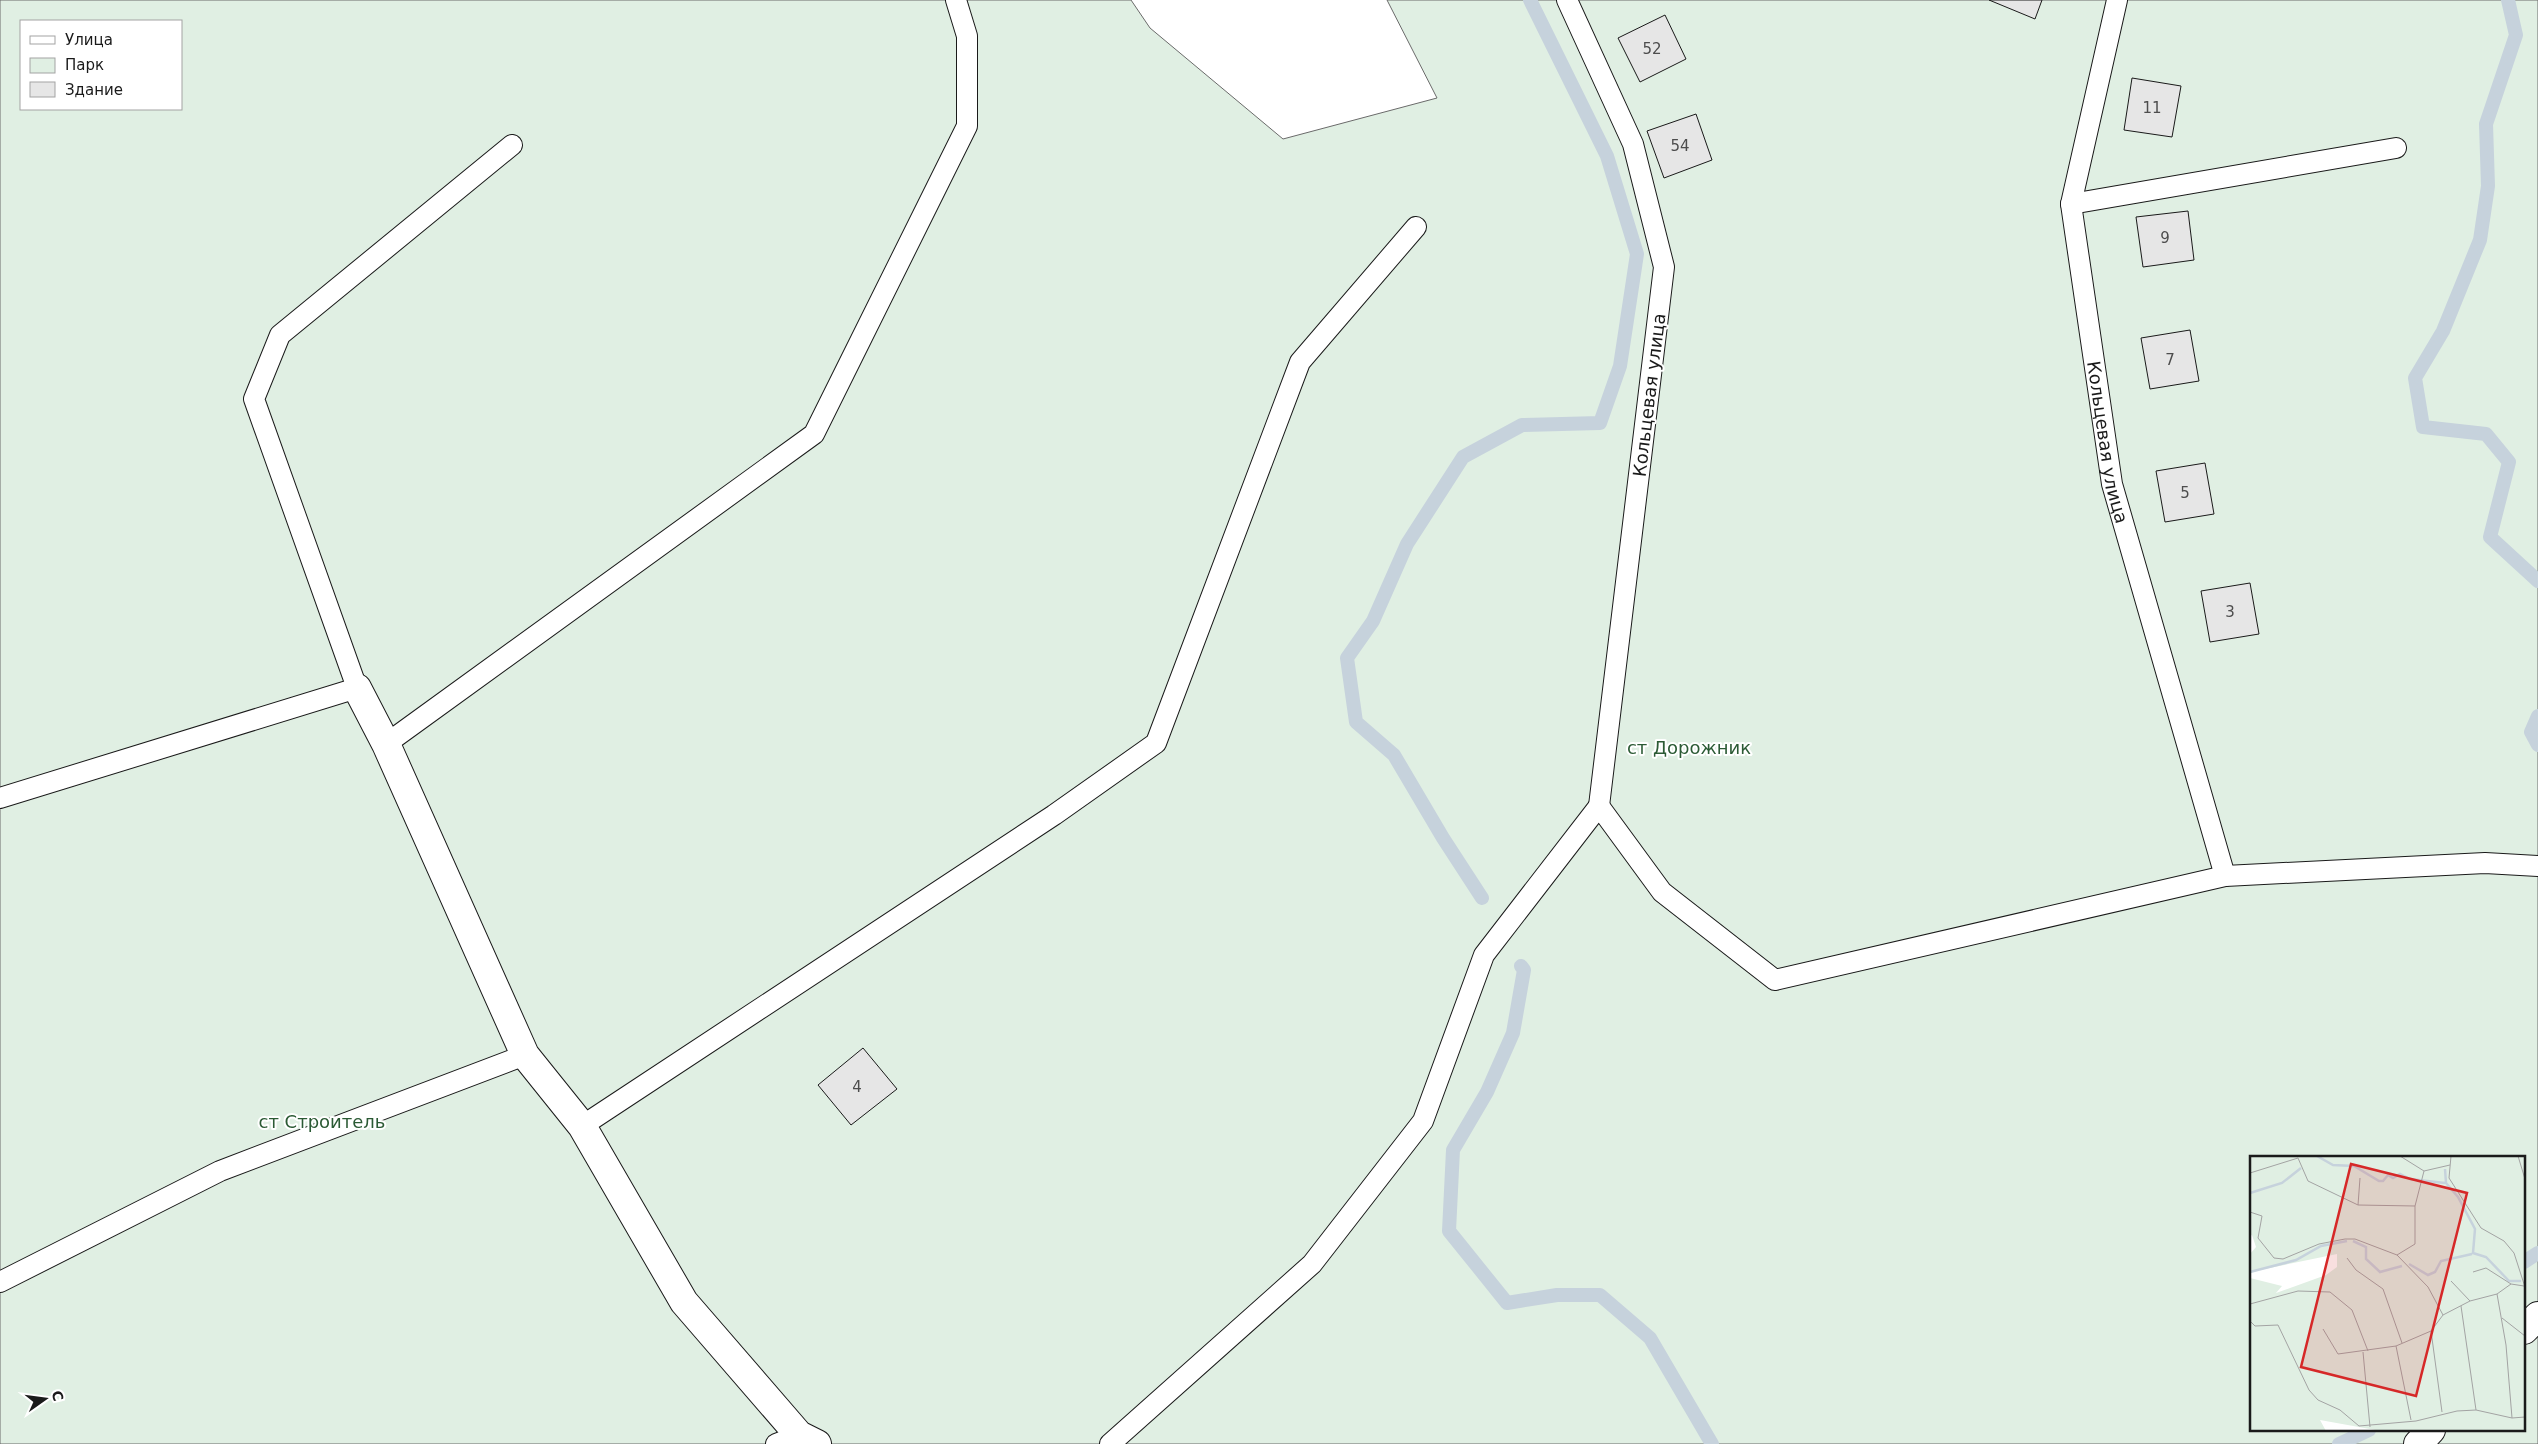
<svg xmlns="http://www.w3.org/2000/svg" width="2538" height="1444" font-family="'DejaVu Sans',sans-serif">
  <rect width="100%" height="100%" fill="#fff"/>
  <path fill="#e0efe3" stroke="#6a6a6a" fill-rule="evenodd" d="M0 0H1131L1150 28 1283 139 1437 98 1387 0H2538V1444H0ZM21 21H181V109H21ZM2252 1158H2524V1430H2252Z"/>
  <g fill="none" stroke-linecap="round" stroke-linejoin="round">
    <path stroke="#c6d2dc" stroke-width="14" d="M2508 0 2516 35 2486 124 2488 186 2480 240 2443 331 2415 378 2423 427 2486 434 2509 462 2490 537 2538 581
      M2538 716 2531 732 2538 745
      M1482 898 1443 838 1394 755 1356 722 1347 658 1373 621 1407 544 1463 457 1522 425 1600 423 1620 366 1637 254 1607 156 1530 0
      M1521 966 1524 970 1513 1033 1487 1092 1453 1150 1449 1231 1507 1303 1557 1295H1600L1650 1338 1712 1444
      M2524 1262 2538 1253
      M2339 1444 2369 1430"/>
  </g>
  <path fill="#e6e6e6" stroke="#1a1a1a" d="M1989 0H2042L2035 19Z
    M1665 15 1686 59 1640 82 1618 38Z
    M2132 78 2181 86 2172 137 2124 130Z
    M1696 114 1712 160 1664 178 1647 131Z
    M2188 211 2194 260 2143 267 2136 217Z
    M2190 330 2199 381 2150 389 2141 338Z
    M2205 463 2214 514 2165 522 2156 471Z
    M2250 583 2259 634 2210 642 2201 591Z
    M863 1048 897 1089 851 1125 818 1085Z"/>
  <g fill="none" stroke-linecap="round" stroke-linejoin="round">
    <g stroke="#1a1a1a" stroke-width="22">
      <g id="lane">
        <path d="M1567 0 1633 144 1664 267 1599 806"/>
        <path id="s1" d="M2117 0 2071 204 2112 484 2225 876"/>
        <path d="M2071 204 2396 148"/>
        <path d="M386 744 814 434 967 126V36L956 0"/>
        <path d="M0 798 357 688 254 399 280 335 512 145"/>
        <path d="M582 1126 1054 815 1156 743 1300 362 1416 227"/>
        <path d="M0 1282 220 1171 525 1055"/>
        <path d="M776 1444 799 1435"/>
        <path d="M1110 1444 1312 1264 1423 1121 1484 955 1599 806 1662 892 1775 980 2225 876 2485 863 2538 866"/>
      </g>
    </g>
    <g stroke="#1a1a1a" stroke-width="30">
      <path id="street" d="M357 688 386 744 525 1055 582 1126 684 1302 799 1435 817 1444
        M2524 1330 2538 1316
        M2418 1444 2431 1430"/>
    </g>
    <use href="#lane" stroke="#fff" stroke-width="20"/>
    <use href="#street" stroke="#fff" stroke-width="28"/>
  </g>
  <g text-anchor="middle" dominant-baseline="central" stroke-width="4" stroke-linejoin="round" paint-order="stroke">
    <g font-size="15" fill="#4d4d4d">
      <text x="1652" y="49">52</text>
      <text x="2152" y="108">11</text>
      <text x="1680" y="146">54</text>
      <text x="2165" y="238">9</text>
      <text x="2170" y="360">7</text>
      <text x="2185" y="493">5</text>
      <text x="2230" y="612">3</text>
      <text x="857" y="1087">4</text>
    </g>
    <g font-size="18" fill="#1a1a1a" stroke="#fff">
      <text transform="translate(1649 395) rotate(-83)">Кольцевая улица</text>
      <text stroke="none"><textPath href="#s1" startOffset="450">Кольцевая улица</textPath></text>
    </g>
    <g font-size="18" fill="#2b5a34" stroke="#fff">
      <text x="1689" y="747">ст Дорожник</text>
      <text x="322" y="1121">ст Строитель</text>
    </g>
  </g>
  <g transform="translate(2250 1156)">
    <rect width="275" height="275" fill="#fff"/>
    <path d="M0 0H275V275H131L70 264 76 275H0V122L32 130 26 137 76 119 87 111V98L0 116V98L6 91 2 79 0 80Z" fill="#e0efe3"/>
    <path fill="none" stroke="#c6d2dc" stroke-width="2.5" d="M67 0 83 9 104 10 129 25H133L138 19 143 22 150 18 160 23 195 27M195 13 196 27 208 41 225 73 223 97 236 101 259 125H271M0 37 32 27 51 12M103 85 116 91V103L130 116 152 110M159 108 178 119 185 116 191 105 222 98M0 116 46 104 71 90 97 85"/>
    <path fill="none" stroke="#a3a3a3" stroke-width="1" d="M150 0 174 15 200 9M201 0 199 22 231 72 254 85 264 97 275 131M268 0 275 23M174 15 165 50V88L147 99 178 131 193 159M0 17 48 2 58 25 108 49 165 50M108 49 110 22M0 56 12 60 8 82 24 102 33 103 69 88 95 83H105L147 99M97 102 106 114 133 133 152 187M223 116 236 112 261 128M201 125 220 145M247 138 256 189 262 262M0 148 48 135 80 136 102 154 118 195M211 150 226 254M252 162 275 180M0 165 5 170 28 169 59 234 68 244 90 254 109 270 166 265 207 255 226 254 262 262 275 261M73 173 88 198 146 190 181 175 193 159 220 145 247 138 261 128 274 130M181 175 192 256M146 190 161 264M113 196 120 271"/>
    <path fill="#d62828" fill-opacity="0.15" stroke="#d62828" stroke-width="2.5" d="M101 8 217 37 166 240 51 211Z"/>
    <rect width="275" height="275" fill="none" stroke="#1a1a1a" stroke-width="2.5"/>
  </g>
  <rect x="20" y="20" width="162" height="90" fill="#ffffff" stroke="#a3a3a3"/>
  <rect x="30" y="36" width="25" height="8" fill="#ffffff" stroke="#a3a3a3"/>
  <text x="65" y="45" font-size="15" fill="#1a1a1a">Улица</text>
  <rect x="30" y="58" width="25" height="15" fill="#e0efe3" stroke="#a3a3a3"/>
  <text x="65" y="70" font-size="15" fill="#1a1a1a">Парк</text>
  <rect x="30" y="82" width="25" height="15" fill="#e6e6e6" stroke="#a3a3a3"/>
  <text x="65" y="95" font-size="15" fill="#1a1a1a">Здание</text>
  <g transform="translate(45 1399) rotate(76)" stroke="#ffffff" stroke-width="4" paint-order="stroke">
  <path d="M0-4L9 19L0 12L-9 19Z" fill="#1a1a1a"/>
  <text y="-8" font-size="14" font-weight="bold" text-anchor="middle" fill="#1a1a1a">С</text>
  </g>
</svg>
